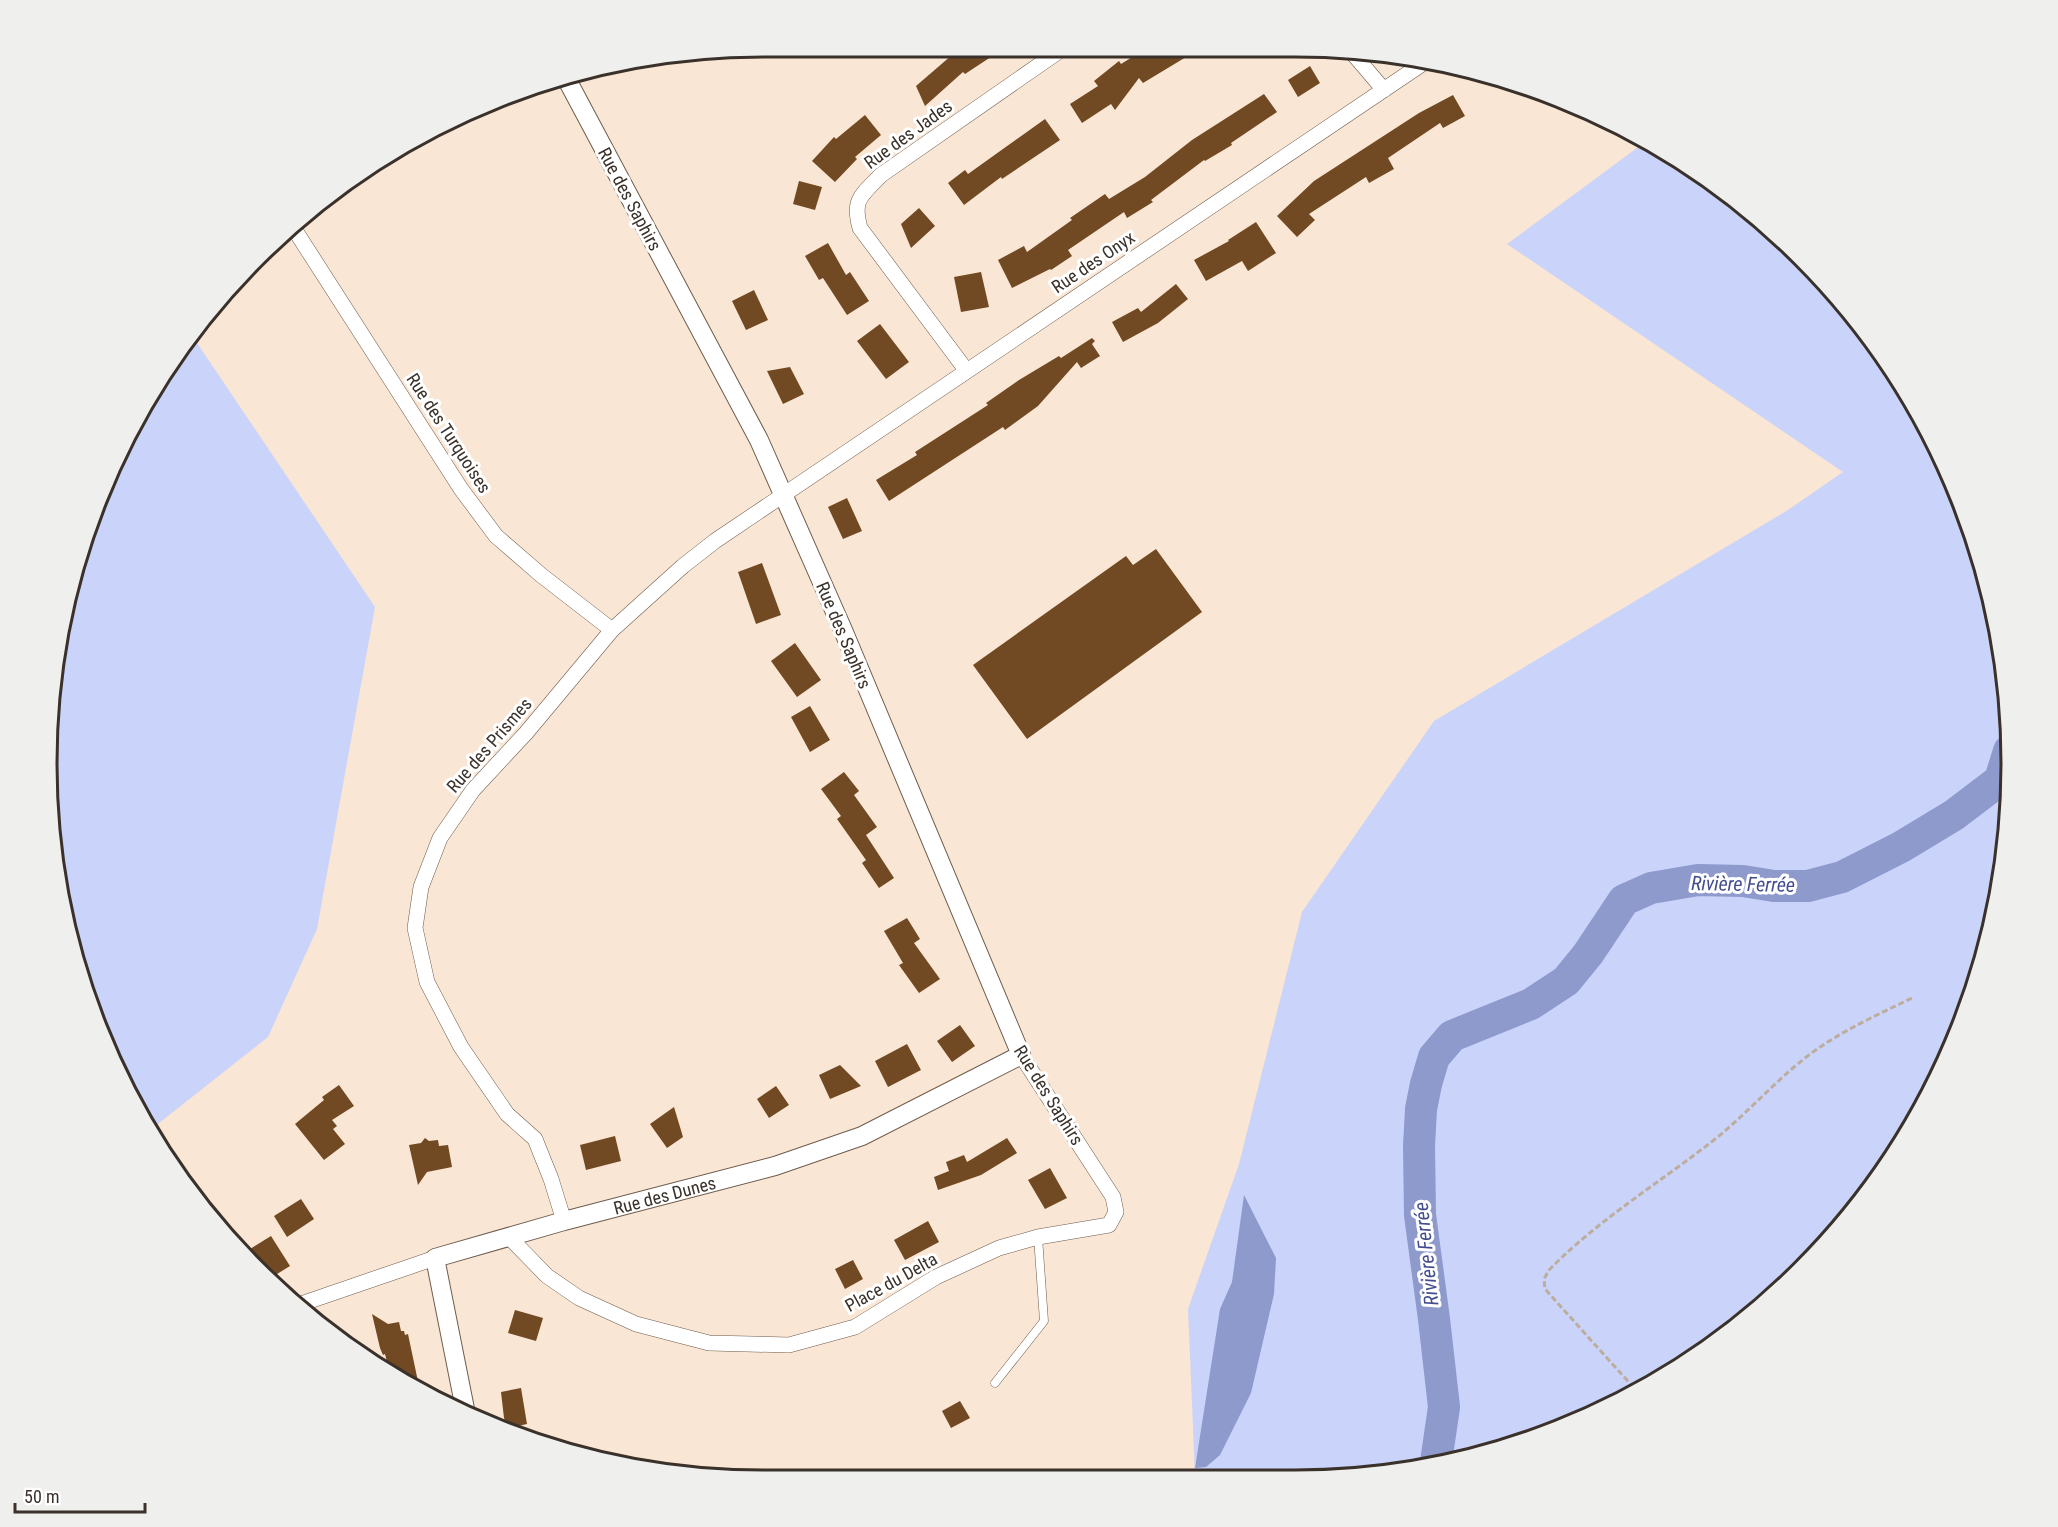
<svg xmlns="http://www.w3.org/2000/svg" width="2058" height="1527" font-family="'Roboto Condensed',sans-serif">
  <rect width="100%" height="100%" fill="#fae6d4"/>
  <path fill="#cad3f9" d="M1645 142 1693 167 1801 256 1864 327 1938 447 1987 578 2010 717 2005 857 1973 994 1915 1122 1833 1237 1731 1333 1569 1426 1388 1474 1195 1476 1188 1309 1239 1164 1302 912 1434 721 1788 510 1843 472 1507 244Z
    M193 337 375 607 317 929 268 1037 149 1131 142 1122 85 994 48 811 60 623 121 446Z"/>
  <path fill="#8e99cc" d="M1244 1195 1276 1258 1274 1294 1251 1393 1220 1455 1206 1467 1195 1468 1220 1309 1232 1282Z"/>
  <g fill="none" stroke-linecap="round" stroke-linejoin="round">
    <path stroke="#8e99cc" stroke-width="32" d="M1436 1462 1444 1407 1434 1319 1420 1215 1419 1146 1421 1109 1426 1084 1434 1057 1452 1036 1531 1004 1566 981 1588 954 1624 900 1651 888 1698 880 1743 881 1774 886H1808L1842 877 1901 847 1954 815 2000 780 2009 751"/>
  </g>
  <path fill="#714922" d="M946 47H1006L965 74 963 72 925 106 916 86 952 55Z
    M1147 48H1201L1143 83 1139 78 1115 110 1111 104 1082 123 1070 104 1098 86 1094 81 1119 61 1121 64Z
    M1310 66 1320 83 1298 97 1288 80Z
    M1264 94 1277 112 1231 143 1232 145 1205 161 1204 160 1151 200 1153 202 1127 218 1124 212 1068 250 1072 256 1051 270 1050 269 1012 288 998 260 1024 246 1027 252 1072 220 1070 218 1105 194 1109 199 1145 177 1192 140Z
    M1453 95 1465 116 1443 128 1440 123 1388 158 1394 169 1369 183 1366 177 1309 214 1315 220 1297 237 1277 216 1314 181 1419 113Z
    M865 115 881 135 855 157 857 159 835 182 812 161 834 137 836 139Z
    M1045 119 1060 140 1002 179 1001 177 964 205 948 183 965 170 968 174Z
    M799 181 822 187 815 210 793 204Z
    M919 208 935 226 911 248 901 224Z
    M1256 222 1276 253 1248 271 1242 261 1206 281 1194 260 1229 241 1228 240Z
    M828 243 846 275 850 272 869 301 847 315 823 278 819 280 805 256Z
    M981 272 989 307 961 312 954 277Z
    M1176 284 1188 299 1158 323 1123 342 1112 322 1138 308 1141 312Z
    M754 290 768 320 746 330 732 301Z
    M880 324 909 362 886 379 857 341Z
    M1092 338 1095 341 1092 344 1100 356 1081 368 1077 362 1038 406 1005 430 1003 427 889 501 876 480 917 455 915 452 988 405 986 403 1019 380 1059 356 1061 358Z
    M790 367 804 394 783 404 767 371Z
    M847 498 862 531 843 539 828 507Z
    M1156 549 1202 612 1027 739 973 665 1126 556 1133 565Z
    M762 563 781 615 756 624 738 572Z
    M795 643 821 680 797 697 771 661Z
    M810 706 830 740 810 752 791 717Z
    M844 772 859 791 854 795 877 827 866 835 894 878 879 888 862 863 866 860 837 819 841 816 821 789Z
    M907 918 920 939 914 943 940 979 919 993 899 965 903 963 884 931Z
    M960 1025 975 1046 952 1062 937 1041Z
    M907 1044 921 1070 888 1087 875 1061Z
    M840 1065 861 1086 830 1099 819 1075Z
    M339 1085 354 1106 332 1120 337 1126 333 1129 345 1144 324 1160 295 1124 324 1100 322 1097Z
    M776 1086 789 1105 769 1118 757 1099Z
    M674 1107 683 1137 667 1148 650 1124Z
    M615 1136 621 1161 586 1170 580 1145Z
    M425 1138 429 1141 438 1140 439 1146 448 1145 452 1167 427 1172 418 1185 409 1145 421 1143Z
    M1007 1138 1017 1153 981 1175 938 1190 934 1177 949 1171 946 1162 964 1155 967 1162Z
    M1050 1168 1067 1198 1045 1209 1028 1180Z
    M301 1199 314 1219 287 1237 274 1216Z
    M928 1221 939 1242 905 1260 894 1240Z
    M271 1236 290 1266 269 1279 246 1255 252 1251 250 1249Z
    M853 1260 863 1279 845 1289 835 1269Z
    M515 1310 543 1318 536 1341 508 1333Z
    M372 1314 388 1324 399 1322 401 1331H404L405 1335 408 1334 420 1391 405 1385 390 1374 385 1354 383 1355 380 1348Z
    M521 1388 527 1424 509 1428 507 1427 504 1418 501 1392Z
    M960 1401 970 1418 951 1428 942 1411Z"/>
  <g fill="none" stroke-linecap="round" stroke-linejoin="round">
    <g stroke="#6d5c4d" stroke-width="9">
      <path id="service" d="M995 1383 1044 1321 1038 1237"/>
    </g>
    <g stroke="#6d5c4d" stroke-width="16">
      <path id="minor" d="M1349 49 1384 90
        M291 224 461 489 496 536 541 575 612 630
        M966 370 860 228C852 199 861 196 881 175L1065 47
        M564 1221 551 1179 535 1139 507 1114 461 1047 427 982 415 928 421 887 440 838 473 790 526 733 612 630 683 566 715 541 1425 62
        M510 1238 547 1276 579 1298 636 1324 709 1343 789 1345 855 1327 936 1277 999 1248 1038 1237 1109 1225 1116 1212 1113 1197 1021 1055
        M295 1306 435 1258"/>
    </g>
    <g stroke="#6d5c4d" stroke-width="20">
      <g id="tertiary">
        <path id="s1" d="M465 1409 435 1258 564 1221 775 1166 862 1136 1021 1055 843 630 759 440 565 76"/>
      </g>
    </g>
    <path stroke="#bdad9e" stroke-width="3" stroke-dasharray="6 3" stroke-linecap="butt" d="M1634 1388 1545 1289 1544 1279 1549 1270C1597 1221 1656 1185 1710 1143 1744 1117 1771 1085 1805 1058 1837 1033 1875 1016 1912 998"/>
    <use href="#service" stroke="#fff" stroke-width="8"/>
    <use href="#minor" stroke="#fff" stroke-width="15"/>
    <use href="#tertiary" stroke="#fff" stroke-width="18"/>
  </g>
  <g text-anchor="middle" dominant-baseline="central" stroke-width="6" stroke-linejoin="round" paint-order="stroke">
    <g font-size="18" fill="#39312a" stroke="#fff">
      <text transform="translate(908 134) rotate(-36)">Rue des Jades</text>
      <text transform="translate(630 199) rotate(62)">Rue des Saphirs</text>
      <text transform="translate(1093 262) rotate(-34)">Rue des Onyx</text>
      <text transform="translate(449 433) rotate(57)">Rue des Turquoises</text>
      <text transform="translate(844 635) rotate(67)">Rue des Saphirs</text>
      <text transform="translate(489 745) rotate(-49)">Rue des Prismes</text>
      <text transform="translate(1049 1095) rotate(58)">Rue des Saphirs</text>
      <text stroke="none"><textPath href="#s1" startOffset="392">Rue des Dunes</textPath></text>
      <text transform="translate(891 1282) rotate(-29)">Place du Delta</text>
    </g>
    <g font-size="20" font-style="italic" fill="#444e8f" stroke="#fff">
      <text transform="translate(1743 884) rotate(1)">Rivière Ferrée</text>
      <text transform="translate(1426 1254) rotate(-96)">Rivière Ferrée</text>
    </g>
  </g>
  <path d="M0 0H2058V1527H0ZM763 57H1295A706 706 0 0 1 2001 763V764A706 706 0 0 1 1295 1470H763A706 706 0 0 1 57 764V763A706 706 0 0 1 763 57Z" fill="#efefee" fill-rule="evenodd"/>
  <path fill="none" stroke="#39312a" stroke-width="3" d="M763 57H1295A706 706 0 0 1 2001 763V764A706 706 0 0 1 1295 1470H763A706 706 0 0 1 57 764V763A706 706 0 0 1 763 57Z"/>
  <path d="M15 1503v9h130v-9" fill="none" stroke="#39312a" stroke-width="3"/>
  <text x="24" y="1503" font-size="18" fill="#39312a" stroke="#ffffff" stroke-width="4.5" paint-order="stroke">50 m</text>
</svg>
